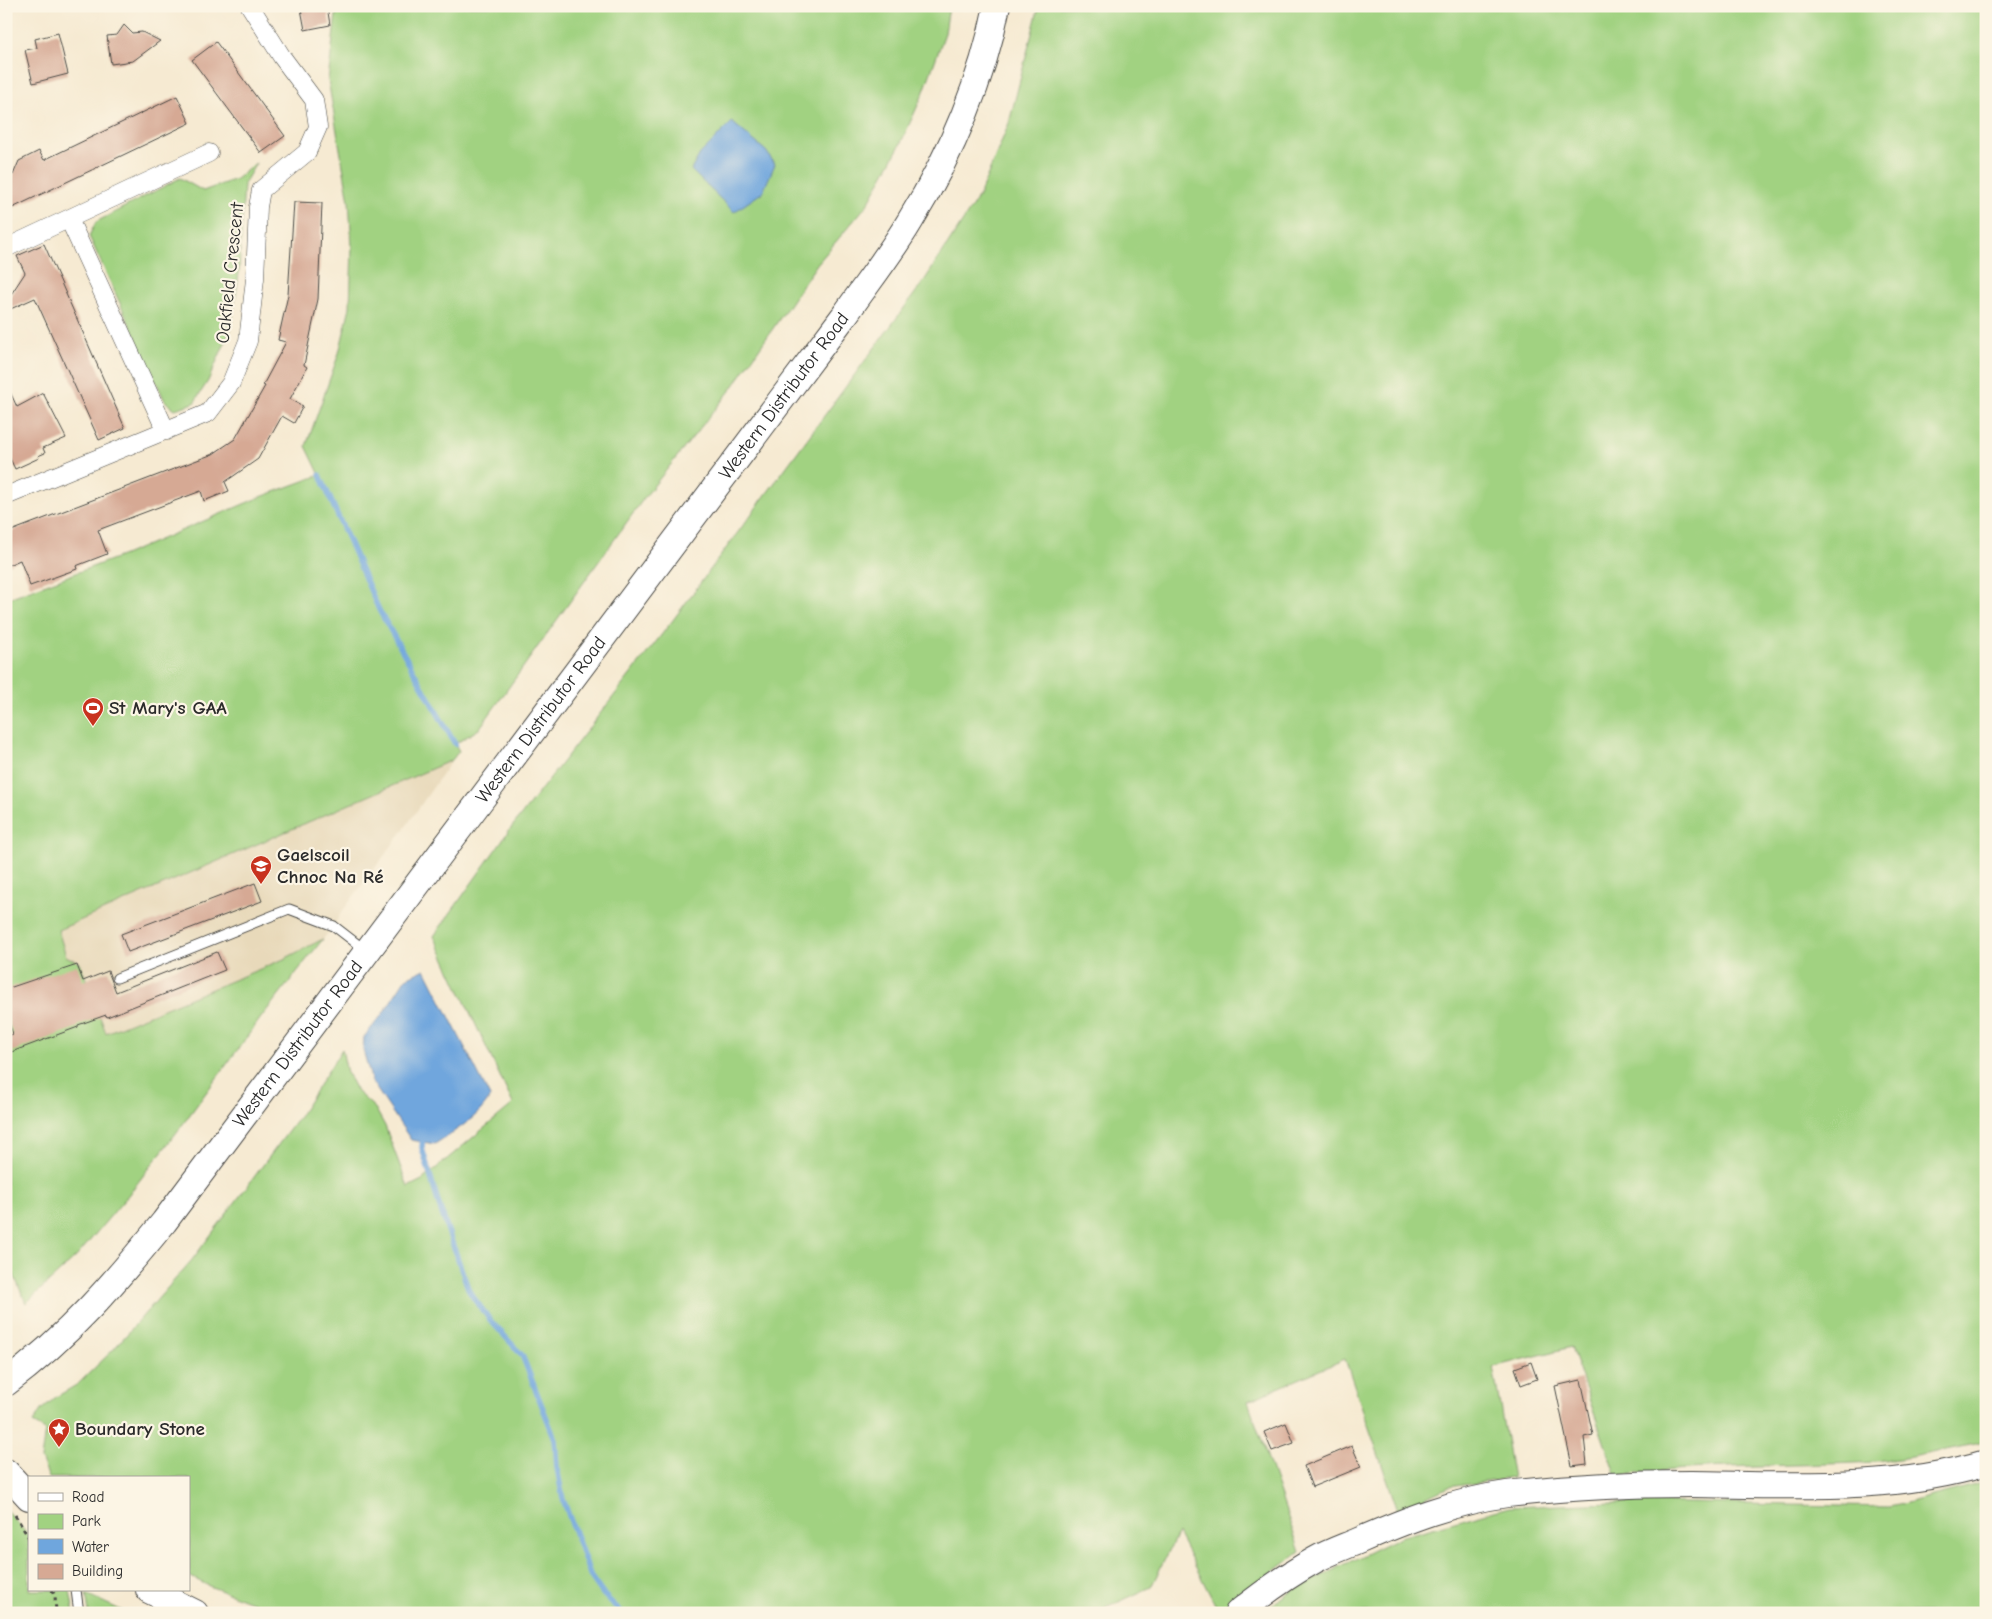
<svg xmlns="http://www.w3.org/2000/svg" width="1992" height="1619" font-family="'Comic Neue',sans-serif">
  <rect width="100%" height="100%" fill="#fcf5e5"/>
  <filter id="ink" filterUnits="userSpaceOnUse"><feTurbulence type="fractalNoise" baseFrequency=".02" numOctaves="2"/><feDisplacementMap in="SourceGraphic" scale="10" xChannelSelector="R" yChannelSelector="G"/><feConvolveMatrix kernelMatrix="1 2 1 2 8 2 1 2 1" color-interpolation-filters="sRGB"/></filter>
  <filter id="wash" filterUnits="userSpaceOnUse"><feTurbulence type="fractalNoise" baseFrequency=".0096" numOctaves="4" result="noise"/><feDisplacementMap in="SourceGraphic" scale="20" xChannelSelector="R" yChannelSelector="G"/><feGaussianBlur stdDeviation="1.12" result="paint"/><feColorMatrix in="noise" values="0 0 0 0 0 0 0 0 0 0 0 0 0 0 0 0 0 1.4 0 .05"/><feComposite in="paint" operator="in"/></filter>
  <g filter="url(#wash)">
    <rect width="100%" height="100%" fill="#f6ead2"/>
    <path fill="#e8d9ba" d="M452 760 402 832 341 913 334 926 323 939 284 959 106 1033 80 963 66 956 58 930Z"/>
    <path fill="#a1d281" stroke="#667e56" d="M337 6H949L945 33 923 94 899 147 867 205 817 264 733 387 644 498 479 729 455 744 459 751 452 760 58 930 66 956 80 963 106 1033 284 959 323 939 263 1015 180 1128 129 1194 77 1256 26 1303 6 1257V599L124 555 258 498 320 475 306 446 339 353 350 307 352 247 349 201 328 80Z
      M1039 6H1986V1441L1976 1444C1943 1450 1908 1459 1875 1462 1789 1467 1701 1464 1616 1476L1571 1347 1493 1367 1513 1478 1448 1487 1398 1511 1345 1359 1248 1401 1300 1552 1219 1612 1178 1533 1151 1587 1095 1613H281L209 1586 189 1576V1478H49L41 1459 45 1430 33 1423 41 1410 56 1397 78 1384 113 1350 192 1260 299 1117 342 1049 347 1073 357 1092 375 1108 385 1126 408 1187 422 1180 513 1104 434 936 508 832 673 620 924 281 979 196 1009 123Z
      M256 163 244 184 239 273 231 329 208 381 194 403 175 409 165 401 89 236 96 222 180 178 203 191 236 179Z
      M1986 1482V1613H1260L1295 1589 1400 1537 1509 1507 1642 1502 1890 1507Z
      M6 1510 29 1536V1590H70L74 1613H6Z
      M86 1594 127 1613H89Z"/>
    <path fill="#6fa6dd" stroke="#4d6884" d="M732 122 766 151 775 164 763 192 734 212 691 170 700 154Z
      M425 969 490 1097C479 1118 454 1131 435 1144L411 1140 372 1082 363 1050 364 1037 382 1015 406 978Z"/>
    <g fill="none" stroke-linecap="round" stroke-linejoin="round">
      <path stroke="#6fa6dd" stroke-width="5.5" d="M320 475 379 610 455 744
        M423 1135 422 1148 439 1205 469 1291 490 1320 522 1355 555 1439 557 1468 563 1499 591 1577 603 1594 622 1613"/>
    </g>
    <g id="blocks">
      <path fill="#d6a994" d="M314 6H327L330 25 305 30 301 9Z
        M124 25 132 33 142 32 160 41 133 61 111 64 107 36 117 35Z
        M58 33 68 74 33 83 25 50 37 48 35 39Z
        M216 42 285 136 261 153 192 60Z
        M177 96 190 123 6 211V178L13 175 19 161 39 151 44 160Z
        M294 202 322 203 318 299 304 365 307 367 290 399 303 406 294 423 282 416 258 459 225 482 229 491 204 501 201 491 98 530 107 554 76 566 77 569 30 586 20 560 6 566V533L213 454 235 439 265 386 263 385 286 342 278 340 288 295Z
        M44 244 125 428 99 440 35 298 6 311V302L25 273 17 256Z
        M6 383 17 407 43 393 66 438 43 448 45 453 38 456 39 458 15 469 6 450Z
        M255 883 262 901 128 952 121 934Z
        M217 952 225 970 107 1017 106 1015 78 1025V1027L6 1054V1037L13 1034 6 1015V989L77 965 83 981 108 971 116 992Z
        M1531 1362 1537 1379 1521 1385 1515 1368Z
        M1581 1380 1593 1435 1584 1437 1587 1464 1572 1466 1555 1386Z
        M1286 1423 1294 1443 1272 1451 1264 1432Z
        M1352 1446 1361 1467 1312 1487 1304 1466Z"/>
    </g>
  </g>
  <g filter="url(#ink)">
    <use href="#blocks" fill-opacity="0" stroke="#494844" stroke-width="1"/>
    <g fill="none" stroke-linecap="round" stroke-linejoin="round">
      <g stroke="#494844" stroke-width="11">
        <path id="lane" d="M117 978 289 909 334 926 365 950
          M76 1590 79 1613"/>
      </g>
      <g stroke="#494844" stroke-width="19">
        <path id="street" d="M69 219 166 431
          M6 248 209 153
          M6 496 208 413 231 383 248 341 255 279 258 207 261 190 307 152 318 127 314 100 282 57 250 6"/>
      </g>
      <g stroke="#494844" stroke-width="28">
        <g id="secondary">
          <path id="s1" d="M6 1383C68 1337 116 1281 164 1222L847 312C868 282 891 253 910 221 950 156 982 81 997 6"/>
          <path d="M6 1472 29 1497"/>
          <path d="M149 1590 195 1613"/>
          <path d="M1238 1613C1263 1593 1288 1575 1315 1560 1329 1552 1344 1547 1358 1541 1406 1520 1455 1501 1507 1494 1567 1487 1630 1484 1691 1484 1789 1485 1890 1492 1986 1463"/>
        </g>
      </g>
      <path stroke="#494844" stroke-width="3" stroke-dasharray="4 4" stroke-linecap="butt" d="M15 1515 29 1538
        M52 1590 55 1596 56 1613
        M6 1612 7 1613"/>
      <use href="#lane" stroke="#fff" stroke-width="9"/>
      <use href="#street" stroke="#fff" stroke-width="18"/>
      <use href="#secondary" stroke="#fff" stroke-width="26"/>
    </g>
  </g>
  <defs>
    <g id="stadium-pin" transform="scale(1.125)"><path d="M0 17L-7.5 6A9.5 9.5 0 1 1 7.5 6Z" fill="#c8321e" stroke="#fcf5e5"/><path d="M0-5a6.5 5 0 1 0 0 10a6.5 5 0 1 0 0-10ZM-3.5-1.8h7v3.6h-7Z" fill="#fff"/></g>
    <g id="school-pin" transform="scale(1.125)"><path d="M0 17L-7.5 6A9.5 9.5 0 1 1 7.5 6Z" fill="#c8321e" stroke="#fcf5e5"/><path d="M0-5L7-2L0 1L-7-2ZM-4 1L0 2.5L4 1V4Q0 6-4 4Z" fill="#fff"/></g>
    <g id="sight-pin" transform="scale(1.125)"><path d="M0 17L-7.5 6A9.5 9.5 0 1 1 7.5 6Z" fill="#c8321e" stroke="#fcf5e5"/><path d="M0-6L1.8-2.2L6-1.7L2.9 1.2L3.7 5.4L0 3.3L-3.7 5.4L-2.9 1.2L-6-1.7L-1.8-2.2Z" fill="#fff"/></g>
  </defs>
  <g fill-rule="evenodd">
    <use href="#stadium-pin" x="93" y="708"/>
    <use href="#school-pin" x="261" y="866"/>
    <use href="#sight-pin" x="59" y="1429"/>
  </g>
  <g text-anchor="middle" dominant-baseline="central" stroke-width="4.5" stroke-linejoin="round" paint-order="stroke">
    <g font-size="19" fill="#2b2b2b" stroke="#fcf5e5">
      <text transform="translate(230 273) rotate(-84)">Oakfield Crescent</text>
      <text stroke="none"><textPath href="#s1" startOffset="1259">Western Distributor Road</textPath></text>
      <text stroke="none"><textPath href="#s1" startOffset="854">Western Distributor Road</textPath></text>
      <text stroke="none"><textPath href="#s1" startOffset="449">Western Distributor Road</textPath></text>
    </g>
    <g font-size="19" font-weight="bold" fill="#2b2b2b" stroke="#fcf5e5" text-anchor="start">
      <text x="109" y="708">St Mary's GAA</text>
      <text x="277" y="855">Gaelscoil<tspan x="277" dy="22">Chnoc Na Ré</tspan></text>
      <text x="75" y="1429">Boundary Stone</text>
    </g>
  </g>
  <rect width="1992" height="1619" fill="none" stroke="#fcf5e5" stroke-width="25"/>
  <rect x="28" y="1476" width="162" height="115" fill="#fcf5e5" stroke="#a8a49b"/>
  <rect x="38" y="1493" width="25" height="8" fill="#ffffff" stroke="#a8a49b"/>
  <text x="72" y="1502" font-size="15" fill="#2b2b2b">Road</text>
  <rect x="38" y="1514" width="25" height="15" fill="#a1d281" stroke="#a8a49b"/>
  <text x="72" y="1526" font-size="15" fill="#2b2b2b">Park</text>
  <rect x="38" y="1539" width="25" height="15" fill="#6fa6dd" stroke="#a8a49b"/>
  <text x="72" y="1552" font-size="15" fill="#2b2b2b">Water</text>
  <rect x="38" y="1564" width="25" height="15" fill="#d6a994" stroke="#a8a49b"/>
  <text x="72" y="1576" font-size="15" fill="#2b2b2b">Building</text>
</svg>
